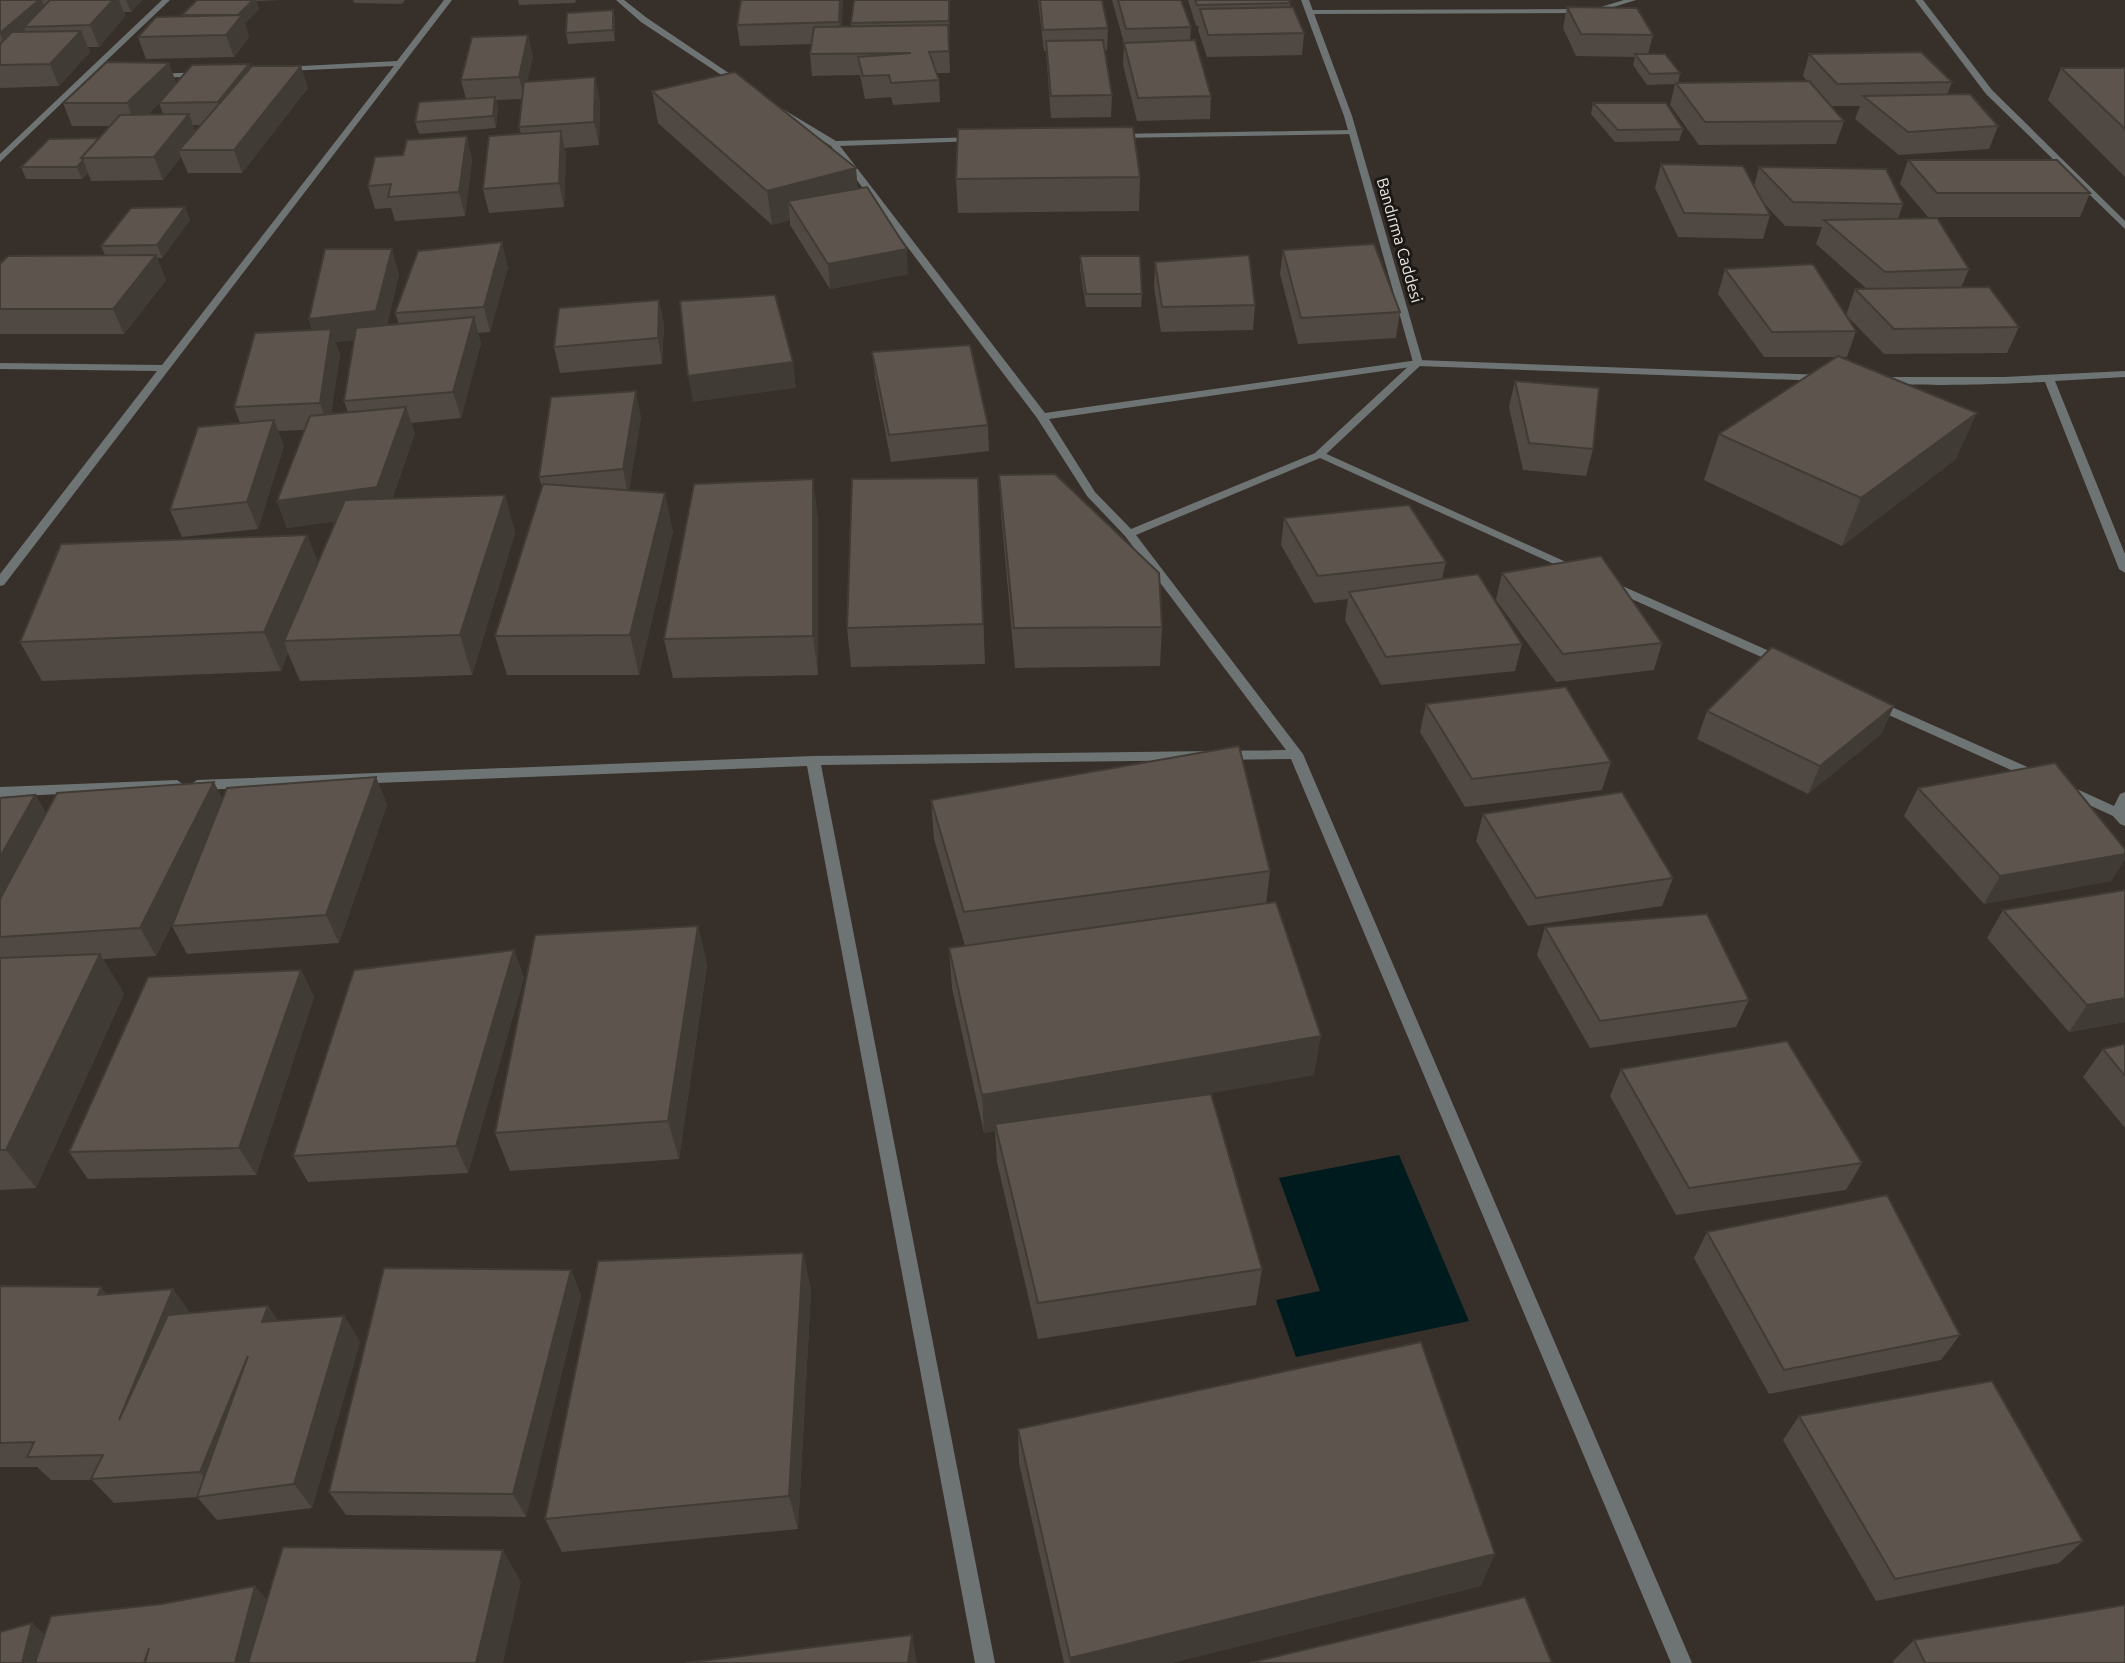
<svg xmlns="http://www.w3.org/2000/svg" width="2125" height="1663" font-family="Ubuntu,sans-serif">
  <rect width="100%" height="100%" fill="#372f29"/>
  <path fill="#001b1e" d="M1399 1155 1469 1321 1296 1357 1276 1300 1320 1291 1279 1178Z"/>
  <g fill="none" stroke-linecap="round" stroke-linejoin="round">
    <path fill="#6e7474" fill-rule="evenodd" d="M162 0H170L0 162V154Z
      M444 0H452L4 585 0 586V574L157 371 0 369V363L162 365 394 66 286 71 282 69 283 67 397 61Z
      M616 0H624L647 18 745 84 738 86 641 22Z
      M1624 0H1636L1594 13 1310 14 1306 12 1310 10 1594 9Z
      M1915 0H1923L1992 90 2125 221V229L1986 94Z
      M203 72 207 74 206 76 156 78 152 76 156 74Z
      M776 105 836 141 979 137V141H976L840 146 1045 413 1418 360 1823 375 1828 378 1823 381 1418 366 1049 419 1095 492 1131 529 1320 451 1586 571 1580 575 1576 574 1320 458 1136 535 1303 754 1692 1663H1671L1291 759 821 765 995 1663H975L807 766 197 790 190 785 197 780 813 756 1286 750 1125 536 1087 496 1037 418 831 146 773 109 772 107Z
      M1352 130H1355V134L1115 138 1111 136 1115 134Z
      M2125 371V377L2055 381 2125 554V573L2119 569 2045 382C2020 383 1891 389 1877 380L1882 377H2004Z
      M1611 581 1785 658 1787 661 1785 664H1777L1607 588V582Z
      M1876 700 2041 773 2043 776 2041 779H2031L1871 707 1870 704Z
      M177 780 184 785 182 788 0 797V787Z
      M2068 785 2114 806 2120 794 2125 792V826L2120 824 2113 816 2063 793 2061 790 2063 787Z"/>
    <path fill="#6e7474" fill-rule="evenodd" d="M1301 0H1309L1352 116 1423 363 1324 456 1320 457 1315 454 1316 452 1413 362 1344 116Z"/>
  </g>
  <path fill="#504842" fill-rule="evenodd" d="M0 0H142L131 12H124L125 16 99 47H88L90 52 59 86 0 88Z
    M197 0H282L256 1 259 9 245 23 249 37 234 57 146 59 138 37 182 17V15Z
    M353 0H405L402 4 354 3Z
    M518 0H576L575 3 519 5Z
    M741 0H843L841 27H851V23L950 0 949 43 950 73H937L939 80 940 102 893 105 891 97 865 99 860 75 812 76 810 54 812 44 740 46 737 25Z
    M1038 0H1102L1108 28 1107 50H1104L1112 95 1111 117 1051 118 1046 51H1044Z
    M1112 0H1181L1191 27 1190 41 1211 96 1210 119 1137 121 1123 65 1124 43Z
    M1188 0H1289L1290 3V7L1304 33 1302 55 1207 57 1198 30 1199 26H1196Z
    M1567 7 1653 35 1648 54 1680 73 1678 83 1807 81 1803 76 1809 54 1952 82 1947 95 1998 126 1989 149 1899 155 1855 119 1860 106H1831L1844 121 1836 144 1699 145 1670 105 1675 84 1647 85 1633 65 1635 57 1576 56 1563 28Z
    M613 10 615 21V41L568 44 566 33Z
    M533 56 527 82 600 100 599 145 564 148 566 154 564 207 489 213 483 189 521 134 519 127 522 99 496 100 498 108 496 128 419 134 415 122 466 99 461 80Z
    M249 64 250 68 308 88 242 173H188L181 157 163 180 91 181 88 173 82 179H26L21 167 99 138 110 126H72L63 103 176 83ZM159 103 163 114H148ZM193 125H200L195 131Z
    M2061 68H2125V177L2048 100Z
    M652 91 858 189 908 274 830 289 790 225V220L772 225 658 123Z
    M1593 103 1683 129 1679 141 1615 142 1591 114Z
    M472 159 465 216 395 221 391 208 375 209 368 186Z
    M1908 160 2090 193 2080 217H1928L1900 184Z
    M1661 164 1754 186 1759 167 1903 204 1898 219 1969 269 1961 288 2019 327 2007 353 1884 354 1846 315 1855 289H1867L1816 244 1822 227 1785 226 1764 203 1770 215 1763 239 1678 237 1655 188Z
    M1140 177 1139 211 958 213 956 179Z
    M185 207 190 220 162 258H157L166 280 124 334H0V264L105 255 101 246Z
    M1283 250 1400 312 1396 338 1298 344 1280 274Z
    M1080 256 1142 294 1141 307H1086L1080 269Z
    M1155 262 1255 305 1253 330 1161 332 1154 287Z
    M508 267 490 332 478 333 481 343 461 418 411 423 415 433 392 499 505 495 515 533 472 675 300 681 288 653 281 671 42 681 20 642 307 535 318 563 336 521 287 528 277 501 304 430 278 431 284 446 258 529 182 537 170 510 240 423 234 407 312 330 309 319 399 274 387 325 399 324 395 313ZM354 340 344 401 348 412 331 414 340 354 335 342Z
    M1725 269 1856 331 1847 357H1841L1956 459 1842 546 1704 480 1719 434 1837 357H1764L1718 294Z
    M659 300 664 325 662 364 560 373 554 347Z
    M872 352 988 425 989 451 891 462 875 377Z
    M1515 381 1593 449 1586 476 1523 470 1509 407Z
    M641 417 629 490 673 531 639 675H507L495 636 542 487 539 477Z
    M999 475 1162 627 1160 666 1015 668 1001 513Z
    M978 478 985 664 851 667 847 628Z
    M818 517V675L673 678 664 639Z
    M1284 518 1446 562 1442 579 1522 644 1515 671 1381 685 1345 620 1348 599 1314 603 1281 545Z
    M1502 573 1662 643 1654 670 1556 682 1496 600Z
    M1426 704 1611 762 1602 790 1465 807 1420 732Z
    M1894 706 1881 734 1808 794 1697 739 1707 711Z
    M376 777 387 805 339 943 187 954 172 926 176 916 156 956 103 959 124 994 36 1188 0 1190V798L35 795 46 813 223 799Z
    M1918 788 2125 849V859L2111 881 1984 904 1904 816Z
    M931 800 1270 871 1266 904 1314 1075 1192 1096 1262 1269 1256 1305 1038 1339 997 1162 995 1131 984 1133 952 988 949 948 965 946 934 839Z
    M1483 814 1673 878 1662 906 1528 926 1476 841Z
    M2125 890V1022L2069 1032 1987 938 2003 910Z
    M698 926 707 965 679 1159 510 1171 495 1133Z
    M1545 927 1749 1000 1736 1027 1590 1048 1537 955Z
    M514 950 524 978 468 1173 308 1182 293 1156Z
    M301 970 314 997 256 1175 88 1179 69 1152Z
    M2125 1044V1128L2083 1077 2103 1049Z
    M1621 1069 1862 1163 1846 1190 1676 1215 1610 1096Z
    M1707 1232 1960 1335 1941 1360 1769 1394 1694 1258Z
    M803 1253 811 1290 798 1529 562 1552 545 1519Z
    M571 1270 581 1296 526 1517 346 1515 329 1492Z
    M0 1286 107 1294 173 1289 190 1313 268 1306 278 1321 344 1316 360 1342 312 1508 217 1520 197 1497 114 1503 92 1480H51L37 1467H0Z
    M1799 1416 2083 1541 2059 1563 1876 1601 1783 1440Z
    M1018 1429 1481 1586 1171 1663H1064L1019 1463Z
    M1914 1640 2125 1663H1894L1893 1661Z"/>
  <path fill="#413b36" d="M39 0H42L50 19 24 27 28 38 9 56 0 33Z
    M113 0H119L125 16 99 47 90 25Z
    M126 0H142L131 12Z
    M253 0H256L259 9 245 23 249 37 234 57 226 35 238 15Z
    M840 0H843L841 43 839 22Z
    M949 0H950V43L949 21Z
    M613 10 615 21V41L613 30Z
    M81 31 90 52 59 86 50 64Z
    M528 35 533 56 524 99 519 77Z
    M169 63 177 85 136 126 127 103Z
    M249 64 256 86 226 125 218 102Z
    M301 66 308 88 242 173 234 150Z
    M595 77 600 100 599 145 594 122Z
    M495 97 498 108 496 128 493 116Z
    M189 114 197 137 179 150 181 157 163 180 154 157Z
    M561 131 566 154 564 207 559 183Z
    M467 136 472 159 465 216 459 192Z
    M83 160 88 173 82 179 77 167Z
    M856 168 859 202 788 201 790 220 772 225 767 191Z
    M185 207 190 220 162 258 157 245Z
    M502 242 508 267 490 332 484 307Z
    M392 249 399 274 384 336 335 342 340 354 329 429 320 403 317 344 309 319Z
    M907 249 908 274 830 289 828 264Z
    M156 255 166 280 124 334 113 309Z
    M659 300 664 325 662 364 658 338Z
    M474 317 481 343 461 418 453 392Z
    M793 362 796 388 693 402 688 376Z
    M636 391 641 417 628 496 623 469Z
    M406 407 415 433 386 514 287 528 277 501Z
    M1977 413 1956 459 1842 546 1861 498Z
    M274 420 284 446 258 529 247 502Z
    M813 479 818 517V675L813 636Z
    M665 493 673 531 639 675 630 635Z
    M505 495 515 533 472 675 460 635Z
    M307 535 322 573 284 641 288 653 281 671 264 632Z
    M1894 706 1881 734 1808 794 1820 766Z
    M376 777 387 805 339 943 326 915Z
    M214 782 228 810 156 956 140 928Z
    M35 795 51 823 0 918V857Z
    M2125 854V859L2111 881 1984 904 2000 876Z
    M698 926 707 965 679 1159 668 1121Z
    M514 950 524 978 468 1173 456 1146Z
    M100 954 124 994 36 1188 6 1150Z
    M301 970 314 997 256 1175 239 1148Z
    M2125 998V1022L2069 1032 2087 1005Z
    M1321 1036 1314 1075 997 1131 995 1124V1131L984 1133 982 1095Z
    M803 1253 811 1290 798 1529 789 1496Z
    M571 1270 581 1296 526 1517 513 1494Z
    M101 1287 121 1313 98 1295Z
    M173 1289 191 1315 119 1420Z
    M268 1306 285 1332 262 1322Z
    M344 1316 360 1342 312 1508 294 1484Z
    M248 1356 218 1494 200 1472Z
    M503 1550 521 1582 503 1663H476Z
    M1495 1554 1481 1586 1171 1663H1070V1658Z
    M255 1586 274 1608 261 1663H235Z
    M32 1623 57 1645 52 1663H22Z
    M912 1635 917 1663H908Z"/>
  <path fill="#5d544d" stroke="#413b36" stroke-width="2" d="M0 0H39L0 33Z
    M50 0H113L90 25 24 27Z
    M197 0H253L238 15H182Z
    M741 0H840L839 22 737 25Z
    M854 0H949V21L851 23Z
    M1040 0H1102L1108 28 1043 30Z
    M1118 0H1181L1191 27 1126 29Z
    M1195 0H1289L1290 3 1197 5Z
    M1293 7 1304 33 1208 35 1200 9Z
    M1567 7 1637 8 1653 35 1581 34Z
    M613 10V30L566 33 567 13Z
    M242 15 226 35 138 37 156 17Z
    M948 25 949 51 929 52 939 80 891 83 889 75 863 76 858 57 911 53 810 54 814 27Z
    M81 31 50 64 0 65V44L12 32Z
    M528 35 519 77 461 80 472 37Z
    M1103 40 1112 95 1051 96 1046 41Z
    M1195 40 1211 96 1138 98 1124 43Z
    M1921 52 1952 82 1837 84 1809 54Z
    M1635 54H1665L1680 73 1650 74Z
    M107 62 169 63 127 103H63Z
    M249 64 218 102 159 103 192 65Z
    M252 66H301L234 150H179Z
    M2061 68H2125V129Z
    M735 72 856 168 767 191 652 91Z
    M595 77 594 122 519 127 524 82Z
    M1809 81 1844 121 1705 122 1676 83Z
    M1970 94 1998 126 1908 132 1863 96Z
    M495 97 493 116 415 122 419 102Z
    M1593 103H1666L1683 129 1618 130Z
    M189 114 154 157 81 158 120 115Z
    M1133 127 1140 177 956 179 958 129Z
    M561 131 559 183 483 189 489 136Z
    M467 136 459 192 388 197 391 184 368 186 375 157 403 155 407 140Z
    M99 138 81 158 83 160 77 167H21L49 139Z
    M1908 160H2057L2090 193H1937Z
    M1661 164 1743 166 1770 215 1684 213Z
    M1759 167 1886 169 1903 204 1793 202Z
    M867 187 907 249 828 264 788 201Z
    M185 207 157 245 101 246 131 208Z
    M1937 218 1969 269 1885 272 1824 220Z
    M502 242 484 307 395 313 418 251Z
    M1374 244 1400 312 1301 318 1283 250Z
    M325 249H392L376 311 309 319Z
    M156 255 113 309H0V264L8 256Z
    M1249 255 1255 305 1162 307 1155 262Z
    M1080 256H1140L1142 294H1086Z
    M1813 264 1856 331 1772 332 1725 269Z
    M1989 287 2019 327 1894 329 1855 289Z
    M775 295 793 362 688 376 680 301Z
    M659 300 658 338 554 347 559 308Z
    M474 317 453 392 344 401 356 328Z
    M331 329 320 403 234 407 255 333Z
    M970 345 988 425 889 435 872 352Z
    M1838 356 1977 413 1861 498 1719 434Z
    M1515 381 1599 388 1593 449 1529 443Z
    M636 391 623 469 539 477 551 397Z
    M406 407 377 487 277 501 310 416Z
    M274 420 247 502 170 510 198 427Z
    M1055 474 1159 573 1162 627 1014 628 999 475Z
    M978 478 983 624 847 628 852 479Z
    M813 479V636L664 639 694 484Z
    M543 484 665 493 630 635 495 636Z
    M505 495 460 635 284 641 345 500Z
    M1409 505 1446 562 1318 576 1284 518Z
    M307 535 264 632 20 642 61 544Z
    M1601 556 1662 643 1563 654 1502 573Z
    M1478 574 1522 644 1386 657 1349 592Z
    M1772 647 1894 706 1820 766 1707 711Z
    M1566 687 1611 762 1472 779 1426 704Z
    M1239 746 1270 871 964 912 931 800Z
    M2055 763 2125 849V854L2000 876 1918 788Z
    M376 777 326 915 172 926 227 788Z
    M214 782 140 928 0 937V899L57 793Z
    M1622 792 1673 878 1536 898 1483 814Z
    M35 795 0 857V798Z
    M2125 890V998L2087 1005 2003 910Z
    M1276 902 1321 1036 982 1095 949 948Z
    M1707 914 1749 1000 1600 1021 1545 927Z
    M698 926 668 1121 495 1133 535 935Z
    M514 950 456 1146 293 1156 354 970Z
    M100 954 6 1150H0V958Z
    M301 970 239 1148 69 1152 148 977Z
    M1787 1041 1862 1163 1689 1188 1621 1069Z
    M2125 1044V1076L2103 1049Z
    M1211 1094 1262 1269 1038 1303 995 1124Z
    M1887 1195 1960 1335 1784 1370 1707 1232Z
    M803 1253 789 1496 545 1519 598 1261Z
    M384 1268 571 1270 513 1494 329 1492Z
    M0 1286 101 1287 98 1295 173 1289 119 1420 168 1315 268 1306 262 1322 344 1316 294 1484 197 1497 248 1356 200 1472 91 1479 103 1455 27 1457 34 1442 0 1443Z
    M1421 1342 1495 1554 1070 1658 1018 1429Z
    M1992 1381 2083 1541 1895 1579 1799 1416Z
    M283 1547 503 1550 476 1663H248Z
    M255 1586 235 1663H145L149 1648 144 1663H35L51 1616 162 1604Z
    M1525 1597 1552 1663H1249Z
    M2125 1605V1663H1925L1914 1640Z
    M32 1623 22 1663H0V1632Z
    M912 1635 908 1663H685Z"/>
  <g text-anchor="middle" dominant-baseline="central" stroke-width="6" stroke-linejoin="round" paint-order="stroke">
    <g font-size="16" fill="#eae5e0" stroke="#1c1815">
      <text transform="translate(1400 240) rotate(74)">Bandırma Caddesi</text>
    </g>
  </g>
</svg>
